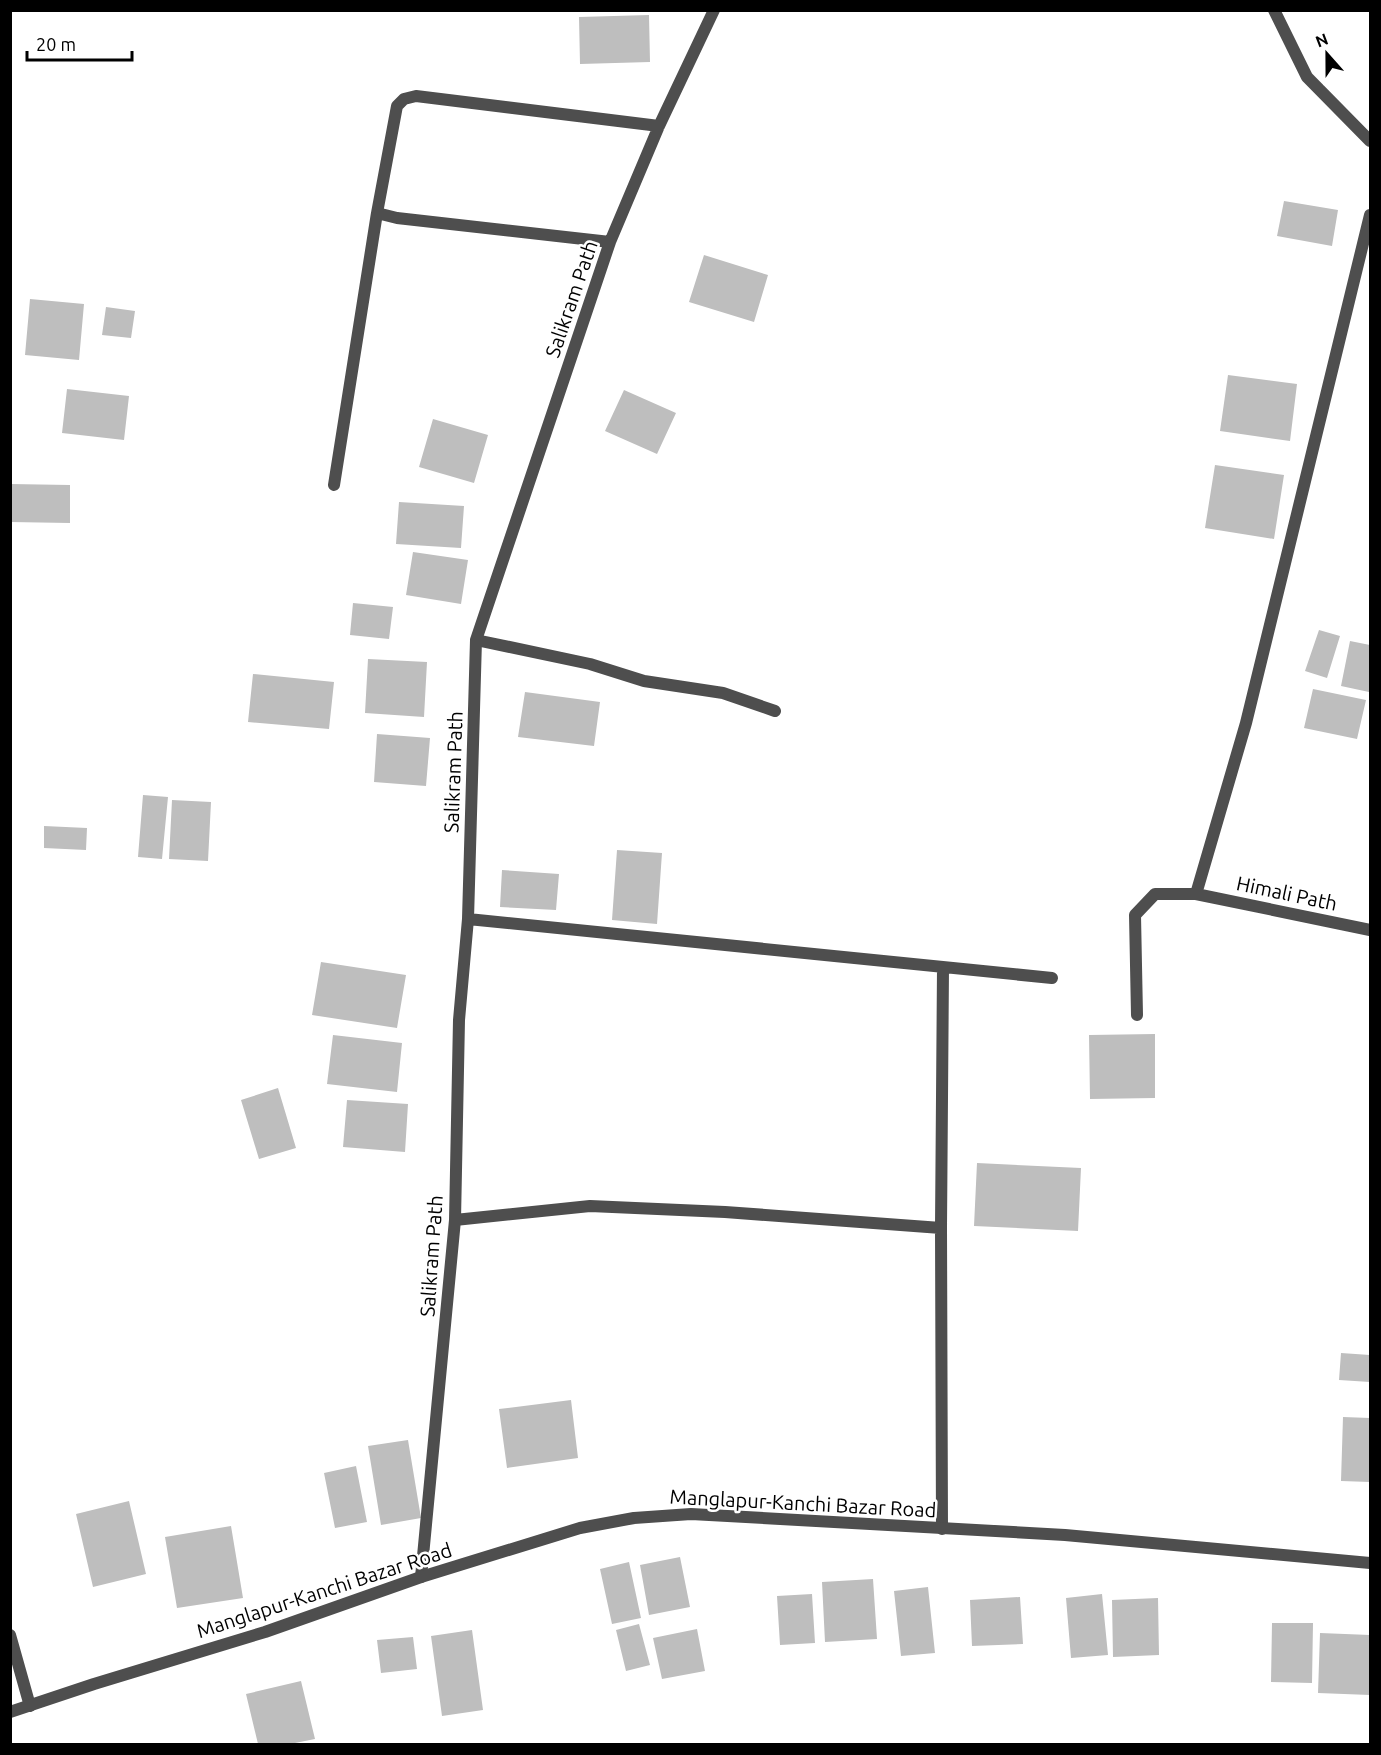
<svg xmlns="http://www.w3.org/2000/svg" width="1381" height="1755" font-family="Ubuntu,sans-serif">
  <rect width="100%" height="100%" fill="#fff"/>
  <path fill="#bebebe" d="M649 15 650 62 580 64 579 17Z
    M1284 201 1338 210 1332 246 1277 236Z
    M704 255 768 275 754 322 689 302Z
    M30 299 84 304 79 360 25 355Z
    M106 307 135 311 131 338 102 335Z
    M1228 375 1297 384 1290 441 1220 431Z
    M67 389 129 396 124 440 62 433Z
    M624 390 676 413 657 454 605 431Z
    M433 419 488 435 474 483 419 467Z
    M1215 465 1284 475 1274 539 1205 528Z
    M10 484 70 485V523L10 522Z
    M399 502 464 506 461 548 396 544Z
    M413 552 468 560 461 604 406 595Z
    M353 603 393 607 389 639 350 635Z
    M1319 630 1340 636 1327 678 1305 671Z
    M1350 641 1370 645V683L1369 692 1341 686Z
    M368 659 427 662 424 717 365 713Z
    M253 674 334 682 329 729 248 722Z
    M1313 689 1366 700 1357 739 1304 728Z
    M525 692 600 702 594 746 518 737Z
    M377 734 430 738 426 786 374 782Z
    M143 795 168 797 162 859 138 857Z
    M172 800 211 802 208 861 169 859Z
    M44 826 87 828 86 850 44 848Z
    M617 850 662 853 657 924 612 920Z
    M502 870 559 874 556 910 500 907Z
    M321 962 406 975 397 1028 312 1015Z
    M1155 1034V1098L1090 1099 1089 1035Z
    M333 1035 402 1043 397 1092 327 1084Z
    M278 1088 296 1148 259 1159 241 1100Z
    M347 1100 408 1104 405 1152 343 1147Z
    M977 1163 1081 1168 1078 1231 974 1226Z
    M1341 1353 1370 1355V1382L1339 1380Z
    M571 1400 578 1458 507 1468 499 1409Z
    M1343 1417 1370 1418V1482L1341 1481Z
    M408 1440 421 1518 381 1525 368 1446Z
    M356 1466 367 1522 335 1528 324 1473Z
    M129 1501 146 1574 93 1587 76 1514Z
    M231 1526 243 1598 177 1608 165 1537Z
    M680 1557 690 1607 649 1615 640 1565Z
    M629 1562 641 1618 612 1624 600 1569Z
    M873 1579 877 1639 825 1642 822 1582Z
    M928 1587 935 1653 901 1656 894 1591Z
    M812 1594 815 1643 780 1645 777 1596Z
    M1102 1594 1108 1655 1071 1658 1066 1598Z
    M1020 1597 1023 1644 972 1646 970 1600Z
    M1158 1598 1159 1655 1113 1657 1112 1600Z
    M1272 1623H1313L1312 1683 1271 1682Z
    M639 1624 650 1665 626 1671 616 1630Z
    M697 1629 705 1671 662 1679 653 1638Z
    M472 1630 483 1710 442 1716 431 1636Z
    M1320 1633 1370 1635V1695L1318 1693Z
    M413 1637 417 1669 381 1673 377 1640Z
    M301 1681 315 1739 290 1744H258L246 1694Z"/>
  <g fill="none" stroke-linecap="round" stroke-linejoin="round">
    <path stroke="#4e4e4e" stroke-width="12" d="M1274 10 1307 77 1370 141
      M610 242 397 218 377 213 397 106 404 99 416 96 659 126
      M334 485 377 213
      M476 640 590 664 644 681 723 693 775 711
      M1196 894 1246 723 1370 215
      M468 919 1052 978
      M1137 1015 1135 915 1155 894H1196L1370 930
      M455 1220 590 1206 725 1212 941 1228
      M942 1529 941 1228 943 968
      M421 1577 455 1220 459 1020 468 919 476 640 610 242 659 126 714 10
      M10 1635 30 1706"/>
    <path stroke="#4e4e4e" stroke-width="12" d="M10 1712 94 1684 265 1632 421 1577 580 1528 634 1518 691 1514 1065 1535 1370 1563"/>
  </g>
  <g text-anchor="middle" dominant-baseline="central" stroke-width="5" stroke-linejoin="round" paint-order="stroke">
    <g font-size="20" fill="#000" stroke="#fff">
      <text transform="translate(571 299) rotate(-71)">Salikram Path</text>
      <text transform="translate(453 772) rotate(-88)">Salikram Path</text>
      <text transform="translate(1287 893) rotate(12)">Himali Path</text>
      <text transform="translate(431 1256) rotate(-86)">Salikram Path</text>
      <text transform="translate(803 1503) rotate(3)">Manglapur-Kanchi Bazar Road</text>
      <text transform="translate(324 1590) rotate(-18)">Manglapur-Kanchi Bazar Road</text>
    </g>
  </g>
  <rect width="1381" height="1755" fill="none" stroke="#000000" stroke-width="24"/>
  <g transform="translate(1327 54) rotate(339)" stroke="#ffffff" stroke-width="4.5" paint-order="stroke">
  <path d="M0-4.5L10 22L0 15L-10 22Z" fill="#000000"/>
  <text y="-9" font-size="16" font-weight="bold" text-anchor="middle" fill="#000000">N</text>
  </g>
  <path d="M27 51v9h105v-9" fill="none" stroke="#000000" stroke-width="3"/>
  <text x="36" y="51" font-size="18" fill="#000000" stroke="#ffffff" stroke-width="4.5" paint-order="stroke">20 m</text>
</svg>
